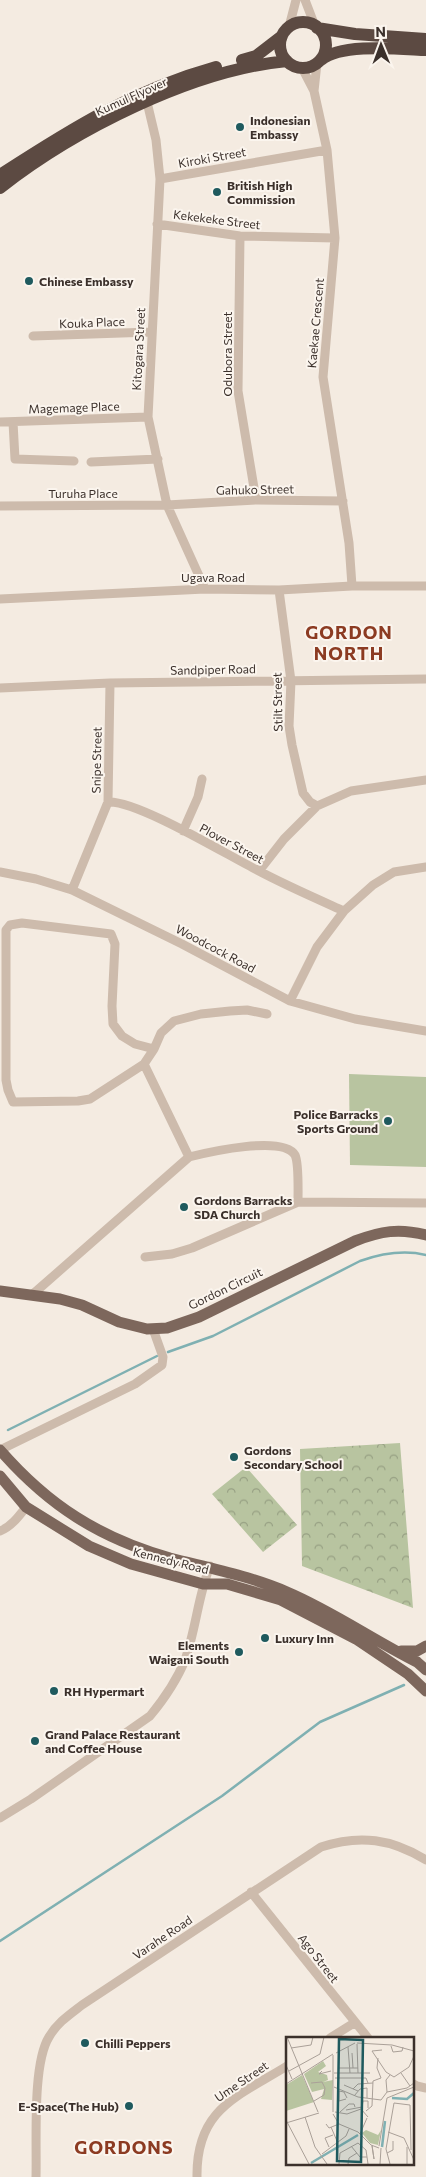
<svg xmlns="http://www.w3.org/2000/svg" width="426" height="2177" font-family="Commissioner,sans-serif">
  <defs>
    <pattern id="park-crowns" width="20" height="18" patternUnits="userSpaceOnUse" patternTransform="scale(1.25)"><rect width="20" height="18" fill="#b8c4a0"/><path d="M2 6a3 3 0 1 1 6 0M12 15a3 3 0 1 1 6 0" fill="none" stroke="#97a083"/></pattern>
  </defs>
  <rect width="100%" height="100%" fill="#f4ebe1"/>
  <path fill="#b8c4a0" d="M349 1074 426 1077V1167L350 1165Z"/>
  <path fill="url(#park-crowns)" d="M400 1443 413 1608 302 1566 300 1449Z
    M246 1467 297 1525 263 1552 212 1494Z"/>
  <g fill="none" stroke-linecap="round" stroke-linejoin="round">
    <path stroke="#7fb0b2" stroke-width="2.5" d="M168 1352 213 1336 360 1261C380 1254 405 1250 426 1255
      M8 1430 157 1356
      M0 1941 222 1796 320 1722 404 1685"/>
    <path stroke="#cdbbac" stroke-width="9" d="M305 0 315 26
      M289 27 296 0
      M302 68 314 91 327 150 335 238 323 377 349 543 352 586
      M314 91 317 63
      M147 102 156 140 160 179 148 417 167 505 205 589
      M160 179 327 150
      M157 224 240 236 335 238
      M240 236 238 391 256 500
      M33 336 151 332
      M0 422 148 417
      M13 422 15 459 74 461
      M91 462 158 459
      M0 506 167 505 256 500 343 501
      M279 590 291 681 289 726 292 745 303 793 310 802 317 806
      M0 599 205 589 279 590 352 586H426
      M0 688 110 683 426 679
      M108 802C137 800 227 855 257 870 285 885 315 898 344 911
      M183 831 198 797 202 779
      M259 871 284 839 317 806 351 791 426 780
      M0 872 36 879 72 890 182 944 290 1001 355 1019 426 1031
      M72 890 108 802 110 683
      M290 1001 317 947 344 911 373 885 394 872 426 867
      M144 1064 90 1099 78 1101 13 1102 8 1090 6 1080V930L10 925 22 923 111 934 115 944 112 1006 113 1024 122 1036 135 1044 154 1049
      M189 1157 144 1064 154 1049 161 1033 174 1021 201 1014 230 1011 247 1010 267 1014
      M145 1257 172 1254 192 1248 298 1202 426 1203
      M33 1294 189 1157C209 1152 283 1135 295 1155 299 1163 298 1192 298 1202
      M0 1450 135 1384 162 1365 163 1357 153 1329
      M0 1531C11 1527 19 1516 26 1507
      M0 1818 31 1799 150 1716C164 1699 177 1680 185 1660 196 1629 198 1596 210 1566
      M251 1892 368 2038
      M330 2038 354 2023
      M412 2083 417 2086 426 2088
      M36 2177C37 2143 32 2064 49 2037 57 2023 69 2015 82 2005L321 1847C360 1834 392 1839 426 1860
      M197 2177C196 2109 237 2097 287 2066"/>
    <path stroke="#7d675c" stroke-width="11" d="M0 1291 60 1299 82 1305 119 1322 147 1329 167 1328 199 1317 355 1241C381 1231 399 1228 426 1235
      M0 1450C48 1505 99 1538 170 1558 209 1568 250 1576 287 1592 332 1611 373 1640 417 1662L426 1670
      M0 1476 26 1507 89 1546 131 1564 203 1584H227L281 1600 356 1639 408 1674 426 1691
      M401 1651H417L426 1646"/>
    <path stroke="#5c4a42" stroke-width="12" d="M280 45a23 23 0 1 1 46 0a23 23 0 1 1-46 0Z
      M317 28 355 34 426 39
      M242 60 256 56 282 36
      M321 60C341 43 400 49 426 50
      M0 175C71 129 133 90 216 67
      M0 188C74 130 192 70 287 61"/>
  </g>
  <g fill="#1f5a5e" stroke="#fbf5ee" stroke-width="2">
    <circle cx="240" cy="127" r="5"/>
    <circle cx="217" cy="192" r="5"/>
    <circle cx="29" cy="281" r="5"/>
    <circle cx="388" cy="1121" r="5"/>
    <circle cx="184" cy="1207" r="5"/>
    <circle cx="234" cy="1457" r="5"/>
    <circle cx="265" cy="1638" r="5"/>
    <circle cx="239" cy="1652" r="5"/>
    <circle cx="54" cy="1691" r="5"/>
    <circle cx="35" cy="1741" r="5"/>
    <circle cx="85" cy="2043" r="5"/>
    <circle cx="129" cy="2106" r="5"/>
  </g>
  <g text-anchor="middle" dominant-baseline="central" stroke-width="4" stroke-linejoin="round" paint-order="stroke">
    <g font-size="12" fill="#3b302b" stroke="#fbf5ee">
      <text transform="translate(131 96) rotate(-24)">Kumul Flyover</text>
      <text transform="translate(212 157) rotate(-10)">Kiroki Street</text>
      <text transform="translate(217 219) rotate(7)">Kekekeke Street</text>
      <text transform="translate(92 322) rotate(-2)">Kouka Place</text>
      <text transform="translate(315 323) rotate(-85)">Kaekae Crescent</text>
      <text transform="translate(138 349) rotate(-87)">Kitogara Street</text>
      <text transform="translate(227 354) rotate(-90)">Odubora Street</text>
      <text transform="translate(74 407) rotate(-2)">Magemage Place</text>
      <text transform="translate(255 489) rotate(-1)">Gahuko Street</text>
      <text x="83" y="493">Turuha Place</text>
      <text x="213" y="577">Ugava Road</text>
      <text transform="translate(213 669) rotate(-1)">Sandpiper Road</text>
      <text transform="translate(277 702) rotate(-91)">Stilt Street</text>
      <text transform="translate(96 760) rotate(-89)">Snipe Street</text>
      <text transform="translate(232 843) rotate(28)">Plover Street</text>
      <text transform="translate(216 948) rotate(28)">Woodcock Road</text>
      <text transform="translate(225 1288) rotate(-26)">Gordon Circuit</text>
      <text transform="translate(171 1560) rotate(14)">Kennedy Road</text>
      <text transform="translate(162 1937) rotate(-34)">Varahe Road</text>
      <text transform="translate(319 1958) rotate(52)">Ago Street</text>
      <text transform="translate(241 2081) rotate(-34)">Ume Street</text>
    </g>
    <g font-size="12" font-weight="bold" fill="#3b302b" stroke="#fbf5ee" text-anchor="start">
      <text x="250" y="120">Indonesian<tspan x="250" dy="14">Embassy</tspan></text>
      <text x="227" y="185">British High<tspan x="227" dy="14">Commission</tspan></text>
      <text x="39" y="281">Chinese Embassy</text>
      <text x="378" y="1114" text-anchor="end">Police Barracks<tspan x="378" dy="14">Sports Ground</tspan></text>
      <text x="194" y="1200">Gordons Barracks<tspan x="194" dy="14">SDA Church</tspan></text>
      <text x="244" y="1450">Gordons<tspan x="244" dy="14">Secondary School</tspan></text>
      <text x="275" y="1638">Luxury Inn</text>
      <text x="229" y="1645" text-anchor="end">Elements<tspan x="229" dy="14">Waigani South</tspan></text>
      <text x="64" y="1691">RH Hypermart</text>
      <text x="45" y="1734">Grand Palace Restaurant<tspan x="45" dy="14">and Coffee House</tspan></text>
      <text x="95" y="2043">Chilli Peppers</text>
      <text x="119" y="2106" text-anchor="end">E-Space(The Hub)</text>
    </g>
    <g font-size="18" font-weight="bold" letter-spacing="1" fill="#8c3b22" stroke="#fbf5ee">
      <text x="349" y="632">GORDON<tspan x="349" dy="21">NORTH</tspan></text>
      <text x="124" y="2147">GORDONS</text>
    </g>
  </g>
  <g transform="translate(286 2037)">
    <rect width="128" height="128" fill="#f4ebe1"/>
    <path d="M37 24 40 29 32 35 41 38 42 43 37 45 47 43 46 63 35 62 38 52 26 55 18 37ZM16 38 28 65 0 74V48Z" fill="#b8c4a0"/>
    <path d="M80 93 92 98 95 93 92 108 84 106 76 96Z" fill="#b8c4a0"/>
    <path fill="none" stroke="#7fb0b2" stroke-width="2.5" d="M106 61 121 62 128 56M96 110 99 84M25 126 72 98"/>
    <path fill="none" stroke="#aaa098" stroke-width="1" d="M1 0 32 75M71 6 106 8 128 14M71 7 72 36M105 9 107 15 116 14 117 10M62 10 64 36M5 11 25 8 27 0M96 13 86 14 100 35 108 40 123 30 128 19M50 16 69 6M66 16 67 31M0 28 6 42M52 31H72M3 34 34 17 38 0M36 34 33 37 45 34M48 36H84M115 36 124 49M49 41H80L82 46M25 46 36 45 39 51 38 58 28 64M0 47 47 17M58 48 72 54M48 50 72 60 95 63 101 55 121 51 128 46M67 52 72 47 87 46M101 55 100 43 104 38M68 59 74 52 81 51V61M60 62 53 64V54L58 55 61 61M60 73 76 70 77 64H82V71M80 74 86 69 87 44 95 41 91 31 92 21M47 75V18M49 75 61 77 75 72 82 80M54 75 63 67H68L69 70M47 77 53 87 72 95 85 108 93 111M19 80 29 110 41 127M0 83 23 127M0 86 33 76M40 87 43 91 53 87M45 90 51 104M102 95 118 101 128 123M74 97 81 81M65 109 74 120H81M86 109 88 122 86 108M93 109 101 61 128 50M43 110 39 101 47 98M101 116 107 113V104M36 117 60 99 63 92M53 127 54 116 72 106 80 113 82 127M62 127 63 121 71 116M94 127 95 111M104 127 100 112 108 66 124 68 125 113M121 127V110"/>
    <path fill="#1f5a5e" fill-opacity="0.15" stroke="#1f5a5e" stroke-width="2.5" d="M53 2 77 3 75 125 51 124Z"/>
    <rect width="128" height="128" fill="none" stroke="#3b302b" stroke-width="2.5"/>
  </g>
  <g transform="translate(381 45) rotate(359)" stroke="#fbf5ee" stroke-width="4" paint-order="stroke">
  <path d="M0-4L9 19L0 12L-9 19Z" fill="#3b302b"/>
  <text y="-8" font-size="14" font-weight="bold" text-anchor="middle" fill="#3b302b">N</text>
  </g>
</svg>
